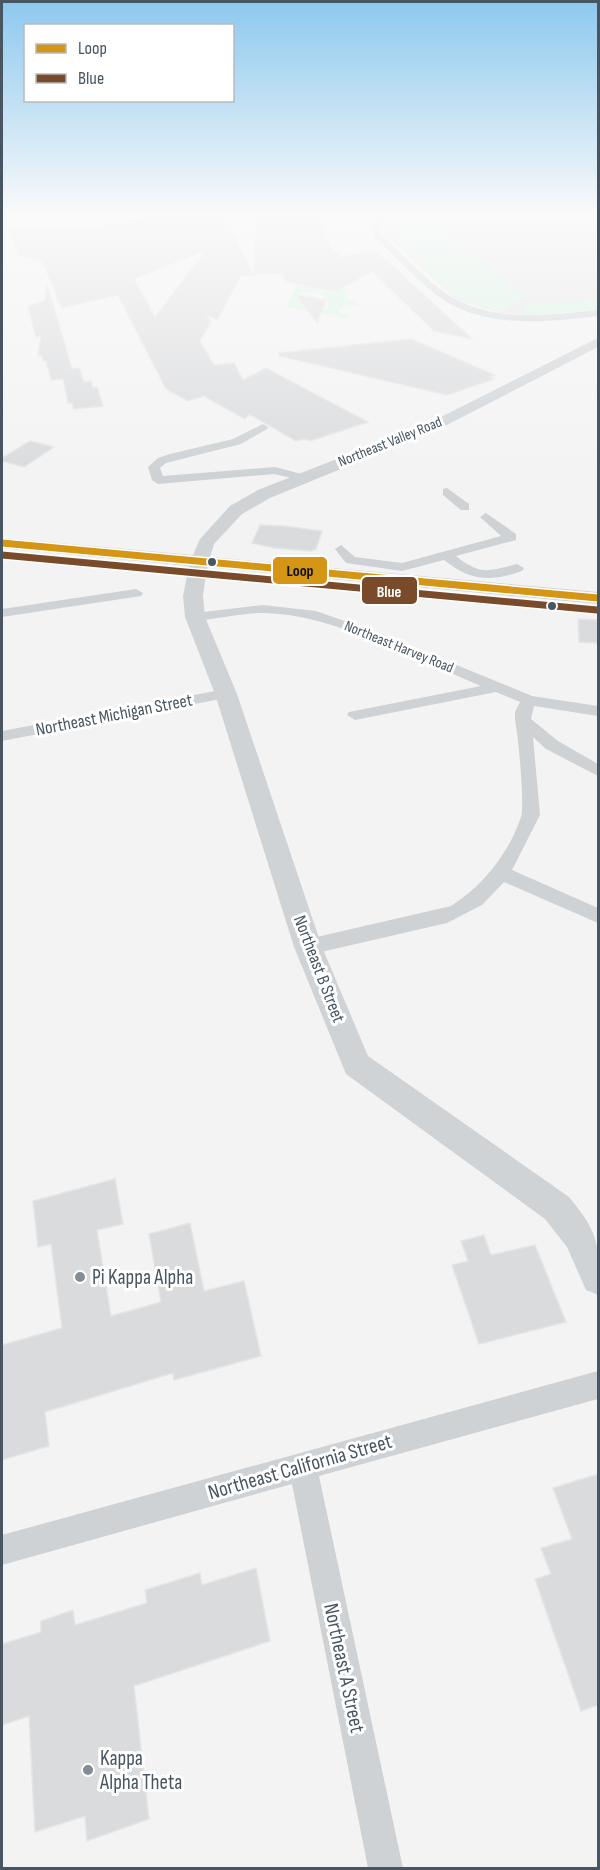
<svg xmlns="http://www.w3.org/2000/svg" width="600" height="1870" font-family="'Sofia Sans Condensed',sans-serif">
  <rect width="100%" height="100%" fill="#f3f3f3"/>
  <path fill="#e5e4e6" d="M391 215H598V310L527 315 500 313 457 300 385 234 381 223Z"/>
  <path fill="#d5f4e1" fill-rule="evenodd" d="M392 215H485L440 219 441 221 401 228H383V223Z
    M438 224 525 299 512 302 504 311 477 306 455 296 388 232Z
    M322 284 319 289C328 294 335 289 346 289L349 292 345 298 363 307 348 304 338 309V312L351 315 346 318 286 307 296 286ZM317 291 330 304 327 305 330 309 311 311 308 306 302 307 298 293Z
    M598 299V309L544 314 522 312 524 305 533 302 536 305Z"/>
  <path fill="#dadbdd" stroke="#e4e5e6" stroke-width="1.5" fill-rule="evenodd" d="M179 215H224L254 275 241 276 217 320 207 315 211 322 200 341 214 365 234 363 243 380 266 368 368 422 310 441 305 439 296 441 249 414 245 419 204 396 188 401 166 389 118 295 62 308 42 261 18 255 9 227 33 225 35 229 96 225ZM206 250 155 317 134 279Z
    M256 215H319L330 246 341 257 370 250 380 254 472 339 434 331 372 271 336 292 287 282 280 273 254 275Z
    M47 284 72 369 79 368 84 382 91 381 93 388 97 387 103 406 74 409 72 403H68L63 379 51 380 46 361H43L42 356H38L41 335 36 338 28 306 45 301Z
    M295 294 326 300 317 323Z
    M411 339 495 375 490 377 494 379 447 395 279 356V353Z
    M30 441 54 447 24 467 2 461V458Z
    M260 525 284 526 322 531 316 549 311 551 274 548 252 543Z
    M578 619 598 620V643L579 642Z
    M115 1179 123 1224 97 1230 111 1316 161 1302 149 1234 190 1223 204 1291 244 1281 261 1356 174 1380 173 1373 45 1412 49 1446 2 1460V1345L62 1328 51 1244 38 1247 33 1201Z
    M484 1235 491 1255 535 1245 566 1322 479 1344 452 1265 468 1261 461 1241Z
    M598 1474V1705L581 1711 535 1579 551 1574 541 1548 572 1539 553 1488Z
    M256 1568 270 1641 134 1686 149 1819 87 1841 85 1816 35 1832 29 1716 2 1725V1644L41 1632V1621L73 1610 75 1625 147 1603 145 1590 200 1573 202 1585Z"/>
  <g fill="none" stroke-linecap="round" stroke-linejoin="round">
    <path fill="#ced2d4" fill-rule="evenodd" d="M379 215H387L379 223 381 234C403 254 425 280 450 296 494 323 549 315 598 310V316C548 322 487 329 442 299 418 282 396 257 374 237L371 223Z
      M263 424 268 427 267 429 241 444 166 463 160 468 163 476 275 467 305 475V481L274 474 158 484 152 480 148 467 158 458 170 454 233 439Z
      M447 488 469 504V510H461L443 495V489Z
      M486 513 516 534V540L456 556C481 576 488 571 517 564L524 568 522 571C490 582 470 581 444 560L402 571 346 563 335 549 341 545 355 557 402 563 501 536 480 517Z
      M136 589 143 593 141 596 2 617V609Z
      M263 605 316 611 384 635 532 696 598 706V716L534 706 531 719 558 741 598 764V776L546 749 533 737 540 815 512 870 598 908V923L504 882 482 905 447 923 308 955 301 952 298 947 301 942 308 939 451 906C483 886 509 853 521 817 525 805 518 734 515 720V712L520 702 496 692 355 720 347 715 349 712 481 686C417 659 332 614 264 613 241 613 217 619 195 621L188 617 195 613Z
      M226 689 231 691 234 694 231 697 2 741V731Z
      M598 1371V1399L319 1476 403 1868H368L292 1484 2 1565V1535Z"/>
    <path fill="#cfd3d6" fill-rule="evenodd" d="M598 338V347L443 427 270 498 242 514 214 544 210 557 598 592V604L207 567 203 596 205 617 237 694 322 947 368 1056 569 1197C600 1234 600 1247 598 1295L586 1290 567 1247 545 1219 346 1074 294 947 215 694 185 617 183 596 189 566 2 548V538L193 555 200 539 230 506 258 490 433 421Z"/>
    <g stroke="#fff" stroke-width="10">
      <path id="bus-1" d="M2 543 598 598"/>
    </g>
    <g stroke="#fff" stroke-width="10">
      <path id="bus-2" d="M2 555 597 610"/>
    </g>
    <use href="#bus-1" stroke="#d49614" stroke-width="7"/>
    <use href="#bus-2" stroke="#7a4b2a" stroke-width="7"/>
  </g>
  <linearGradient id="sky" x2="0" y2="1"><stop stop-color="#8dc8ee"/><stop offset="0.45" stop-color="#fafafa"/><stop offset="1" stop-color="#fafafa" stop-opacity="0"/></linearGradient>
  <rect width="600" height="477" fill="url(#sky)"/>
  <g fill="#475662" stroke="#fff" stroke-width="2">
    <circle cx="212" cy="562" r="5"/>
    <circle cx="552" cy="606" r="5"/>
  </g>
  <g fill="#838d95" stroke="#fff" stroke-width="2">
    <circle cx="80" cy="1277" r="6"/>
    <circle cx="88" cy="1770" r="6"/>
  </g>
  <g text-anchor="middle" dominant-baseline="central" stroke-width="6" stroke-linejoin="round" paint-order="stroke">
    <g font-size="15" fill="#475662" stroke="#fff">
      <text transform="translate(390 442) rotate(-22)">Northeast Valley Road</text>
      <text transform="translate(399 647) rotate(22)">Northeast Harvey Road</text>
    </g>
    <g font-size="18" fill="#475662" stroke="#fff">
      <text transform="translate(114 715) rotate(-11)">Northeast Michigan Street</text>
      <text transform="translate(319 969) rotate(69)">Northeast B Street</text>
    </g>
    <g font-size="21" fill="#475662" stroke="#fff" text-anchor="start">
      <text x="92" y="1277">Pi Kappa Alpha</text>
      <text x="100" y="1758">Kappa<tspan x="100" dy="24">Alpha Theta</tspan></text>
    </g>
    <g font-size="21" fill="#475662" stroke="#fff">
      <text transform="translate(300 1467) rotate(-16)">Northeast California Street</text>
      <text transform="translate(344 1668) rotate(78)">Northeast A Street</text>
    </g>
  </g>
  <g stroke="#fff" stroke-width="2">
    <rect x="272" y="556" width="56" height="29" rx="6" fill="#d49614"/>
    <rect x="361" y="576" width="57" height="29" rx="6" fill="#7a4b2a"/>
  </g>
  <g font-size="16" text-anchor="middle" font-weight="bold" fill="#fff">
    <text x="389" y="597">Blue</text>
  </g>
  <g font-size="16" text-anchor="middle" font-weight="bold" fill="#111">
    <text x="300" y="576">Loop</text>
  </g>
  <rect width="600" height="1870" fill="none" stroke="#475662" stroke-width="6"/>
  <rect x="24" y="24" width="210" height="78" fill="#ffffff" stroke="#b5bbc0" stroke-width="1.5"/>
  <rect x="36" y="44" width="30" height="9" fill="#d49614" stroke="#b5bbc0" stroke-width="1.5"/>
  <text x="78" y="54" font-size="18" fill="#475662">Loop</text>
  <rect x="36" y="74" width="30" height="9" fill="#7a4b2a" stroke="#b5bbc0" stroke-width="1.5"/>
  <text x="78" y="84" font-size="18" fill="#475662">Blue</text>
</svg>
